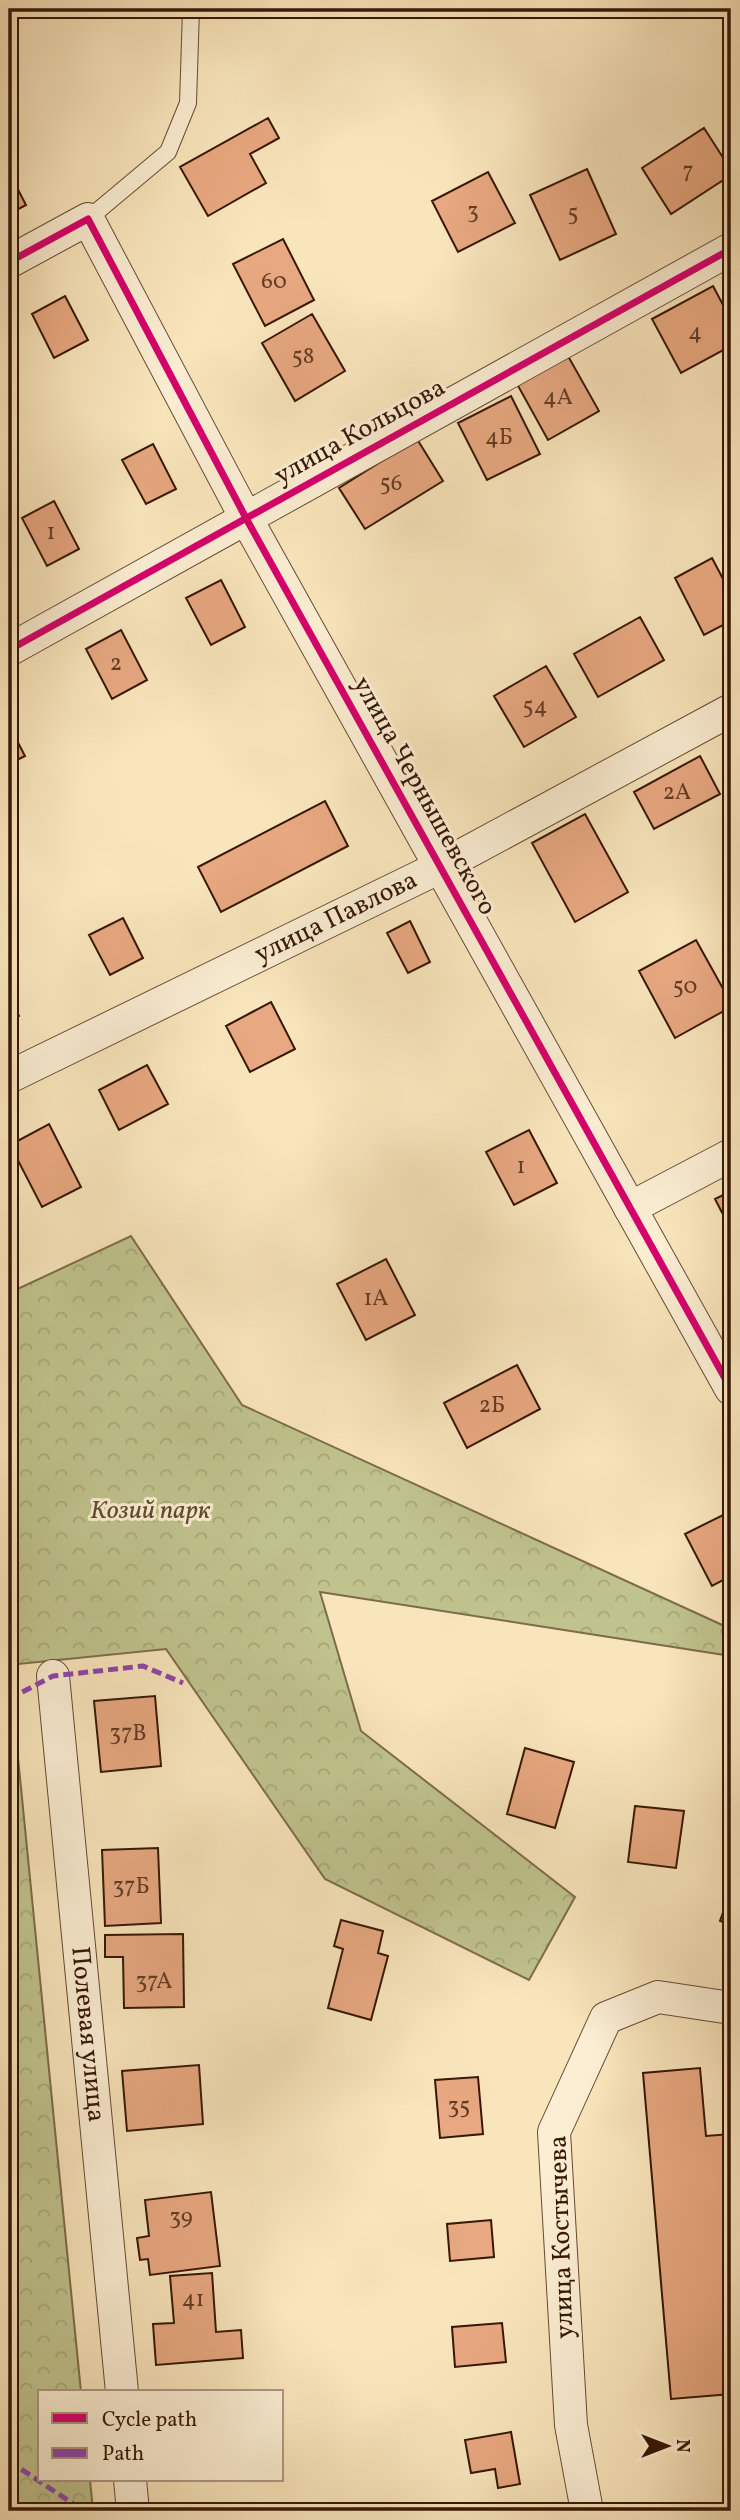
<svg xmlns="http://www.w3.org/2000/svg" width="740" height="2520" font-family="Vollkorn,serif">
  <defs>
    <pattern id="park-crowns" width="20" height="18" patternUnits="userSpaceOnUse" patternTransform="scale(1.75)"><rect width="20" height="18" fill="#c0c38e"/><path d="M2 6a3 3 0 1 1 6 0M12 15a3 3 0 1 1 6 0" fill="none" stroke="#a6a779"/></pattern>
  </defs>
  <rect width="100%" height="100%" fill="#f9e5bc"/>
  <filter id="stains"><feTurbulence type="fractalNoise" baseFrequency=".00286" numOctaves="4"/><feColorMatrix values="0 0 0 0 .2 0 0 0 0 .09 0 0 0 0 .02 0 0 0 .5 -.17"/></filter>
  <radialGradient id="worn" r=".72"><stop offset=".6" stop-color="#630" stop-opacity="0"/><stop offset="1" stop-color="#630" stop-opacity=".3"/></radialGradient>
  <path fill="url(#park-crowns)" stroke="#7c6d4a" stroke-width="2" d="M131 1236 242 1405 731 1629V1656L320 1592 361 1731 575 1897 529 1980 325 1879 166 1649 9 1665V1293Z
    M9 1667 81 2392H40V2480H90L93 2511H9Z"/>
  <path fill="#e8a881" stroke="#371705" stroke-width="2" d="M268 118 279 138 250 154 266 183 208 216 180 167Z
    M704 128 731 170V175L671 214 642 168Z
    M587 169 616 234 560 260 530 195Z
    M9 172 26 205 9 214Z
    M488 172 515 223 458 252 432 201Z
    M283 239 314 300 265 326 233 264Z
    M713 286 731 320V346L681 373 652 319Z
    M65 296 88 340 54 358 32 314Z
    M312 314 345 371 295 401 262 343Z
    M568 356 599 411 548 440 517 384Z
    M511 396 540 454 487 480 458 423Z
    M417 439 443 481 365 529 339 488Z
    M153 444 176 489 146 504 122 460Z
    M54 501 79 549 47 566 22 518Z
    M712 558 731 594V621L704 635 675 578Z
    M221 580 245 627 211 645 186 598Z
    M640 617 664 660 598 697 574 654Z
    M121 630 147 680 112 699 86 649Z
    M546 666 576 717 524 747 494 696Z
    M9 725 25 756 9 764Z
    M700 756 720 794 654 829 634 792Z
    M325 801 348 846 221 912 198 867Z
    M585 814 628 892 575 922 532 843Z
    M123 918 143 958 110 975 89 935Z
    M410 921 430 962 408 973 387 933Z
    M696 940 731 1003V1007L675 1038 639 971Z
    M9 997 19 1016 9 1022Z
    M271 1002 295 1049 250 1072 226 1026Z
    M147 1065 168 1104 119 1130 99 1090Z
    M49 1124 81 1187 42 1207 10 1145Z
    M529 1130 557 1183 514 1205 486 1152Z
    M731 1191V1230L715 1199Z
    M386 1259 415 1315 366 1340 337 1284Z
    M517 1365 540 1409 467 1448 444 1403Z
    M731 1511V1576L712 1586 685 1534Z
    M155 1696 161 1766 101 1772 94 1701Z
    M525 1748 574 1762 555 1828 507 1814Z
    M635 1806 684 1811 676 1868 628 1862Z
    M158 1848 161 1923 105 1926 102 1850Z
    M731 1890V1925L720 1921Z
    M341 1920 383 1931 378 1953 388 1956 371 2020 328 2008 343 1949 334 1946Z
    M183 1934 184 2007 124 2008 123 1957H105V1935Z
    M199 2065 203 2124 127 2131 122 2071Z
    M700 2068 706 2136 731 2134V2394L671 2399 643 2073Z
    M478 2077 483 2134 440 2138 435 2080Z
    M211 2192 220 2266 150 2275 148 2259 140 2260 137 2238 149 2236 145 2200Z
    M491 2220 494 2257 450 2261 447 2224Z
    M212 2273 216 2332 241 2330 243 2358 156 2365 153 2324 174 2323 170 2276Z
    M502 2323 506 2362 455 2367 452 2327Z
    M511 2432 520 2484 498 2488 495 2469 471 2473 465 2440Z"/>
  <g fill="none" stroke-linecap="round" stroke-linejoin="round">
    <g stroke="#684a33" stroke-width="18">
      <path id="lane" d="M88 219 168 152 188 103 191 9"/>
    </g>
    <g stroke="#684a33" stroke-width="34">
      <g id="street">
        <path d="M9 262 88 219 247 520 731 1389"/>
        <path d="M9 650 731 249"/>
        <path id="s1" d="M9 1077 440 867 731 710"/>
        <path d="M630 1208 731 1155"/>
        <path id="s2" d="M53 1676 122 2392"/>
        <path d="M130 2480 133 2511"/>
        <path d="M587 2511 571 2425 554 2132 606 2018 658 1997 731 2008"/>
      </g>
    </g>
    <use href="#lane" stroke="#fbeed3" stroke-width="16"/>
    <use href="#street" stroke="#fbeed3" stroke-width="32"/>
    <path stroke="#8e44ad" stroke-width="5" stroke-dasharray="10 5" stroke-linecap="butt" d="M9 1699 53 1676 143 1666 183 1683
      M9 2461 84 2511"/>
    <g stroke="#fbeed3" stroke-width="11">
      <path id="cycleway" d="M9 262 88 219 247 520 731 1389
        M9 650 731 249"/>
    </g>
    <use href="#cycleway" stroke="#d6006c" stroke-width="7"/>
  </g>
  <g text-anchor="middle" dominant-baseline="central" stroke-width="6" stroke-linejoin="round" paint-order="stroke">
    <g font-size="23" fill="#633b24">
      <text x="688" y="172">7</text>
      <text x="473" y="212">3</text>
      <text x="573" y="214">5</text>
      <text x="274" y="282">60</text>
      <text x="695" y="333">4</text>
      <text x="303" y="357">58</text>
      <text x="558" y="398">4А</text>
      <text x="499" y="438">4Б</text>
      <text x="391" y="484">56</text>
      <text x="51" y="533">1</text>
      <text x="116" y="664">2</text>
      <text x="535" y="707">54</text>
      <text x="677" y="793">2А</text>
      <text x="685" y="987">50</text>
      <text x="521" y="1167">1</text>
      <text x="376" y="1299">1А</text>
      <text x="492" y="1406">2Б</text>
      <text x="128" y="1734">37В</text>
      <text x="131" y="1887">37Б</text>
      <text x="154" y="1982">37А</text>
      <text x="459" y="2107">35</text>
      <text x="181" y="2218">39</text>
      <text x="193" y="2300">41</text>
    </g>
    <g font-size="26" fill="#371705" stroke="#fbeed3">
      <text transform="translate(360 432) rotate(-29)">улица Кольцова</text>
      <text transform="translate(424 796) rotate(61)">улица Чернышевского</text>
      <text stroke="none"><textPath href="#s1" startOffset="364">улица Павлова</textPath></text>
      <text stroke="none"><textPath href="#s2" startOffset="360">Полевая улица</textPath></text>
      <text transform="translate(562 2237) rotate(-92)">улица Костычева</text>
    </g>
    <g font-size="26" font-style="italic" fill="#604b2e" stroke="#fbeed3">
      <text x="150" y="1511">Козий парк</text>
    </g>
  </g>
  <rect width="740" height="2520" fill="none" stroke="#f9e5bc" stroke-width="35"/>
  <rect x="10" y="10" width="719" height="2499" fill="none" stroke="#371705" stroke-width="3.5"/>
  <rect x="18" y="18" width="705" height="2485" fill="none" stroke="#371705" stroke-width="2"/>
  <rect x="38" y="2390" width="245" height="91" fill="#fbeed3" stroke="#ad9881" stroke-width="2"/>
  <rect x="52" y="2413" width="35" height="10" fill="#d6006c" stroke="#ad9881" stroke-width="2"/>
  <text x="102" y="2426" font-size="21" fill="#371705">Cycle path</text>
  <rect x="52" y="2448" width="35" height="10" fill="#8e44ad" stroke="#ad9881" stroke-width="2"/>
  <text x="102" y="2460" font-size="21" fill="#371705">Path</text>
  <g transform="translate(667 2446) rotate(90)" stroke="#fbeed3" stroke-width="5" paint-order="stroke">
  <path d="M0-5L12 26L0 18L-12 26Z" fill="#371705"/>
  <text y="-10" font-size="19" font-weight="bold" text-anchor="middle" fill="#371705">N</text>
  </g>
  <rect width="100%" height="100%" filter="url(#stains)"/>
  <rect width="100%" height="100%" fill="url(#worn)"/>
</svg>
